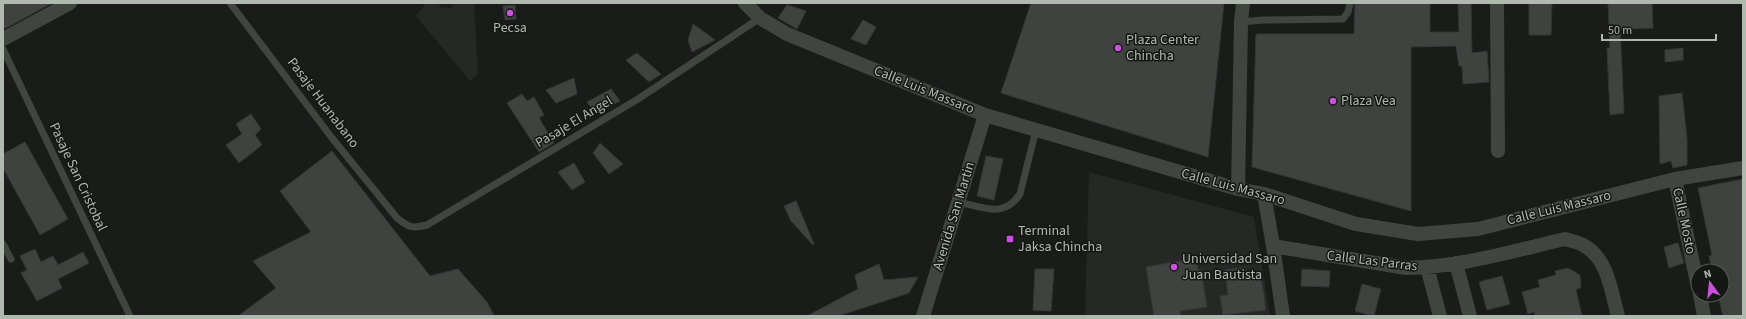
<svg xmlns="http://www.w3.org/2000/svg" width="1746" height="319" font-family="'Source Sans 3',sans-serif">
  <rect width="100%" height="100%" fill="#1a1c1a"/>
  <path fill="#262826" d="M426 3H438L440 7 450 9 455 3H474L478 74 470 81 416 16Z
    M1089 172 1254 217 1270 316H1085Z"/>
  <path fill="#3f423f" stroke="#343735" d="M3 3H52L6 28H3Z
    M1031 3H1224L1208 157 1001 93Z
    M1355 3H1430V32H1459L1458 3H1471L1472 53 1487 51 1489 82 1463 84 1462 66H1459L1456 46 1411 47V211L1252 167 1256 34H1354Z
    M1529 3H1552L1551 35H1529Z
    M1608 3H1652L1653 28 1620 29 1624 113 1610 115 1607 48H1610Z
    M515 5 516 19 505 20 503 6Z
    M787 5 806 11 797 29 778 18Z
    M863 20 876 27 866 45 851 39Z
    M693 24 715 40 692 52 688 40Z
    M1683 48V60L1665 62V50Z
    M637 53 661 74 649 82 626 60Z
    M574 78 577 94 556 103 546 90Z
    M611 89 620 101 596 114 587 102Z
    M1682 93 1687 139V165L1673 168 1671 161 1660 164 1659 96Z
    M522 94 527 101 534 97 544 115 539 118 554 143 539 152 507 103Z
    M251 114 261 129 255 135 262 145 239 163 226 145 242 134 236 124Z
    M25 142 68 219 40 235 3 168V154Z
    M600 143 623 164 609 174 593 153Z
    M332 151 430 276 458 269 487 302 494 316H238L276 288 253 261 311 232 280 191Z
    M986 156 1003 159 994 200 977 196Z
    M574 163 585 182 572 190 558 172Z
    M1743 179V316H1723L1718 295H1722V271H1712L1709 256 1712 255 1698 188Z
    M796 201 814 244 813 245 791 221 784 206Z
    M1678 243 1684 263 1669 268 1664 247Z
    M35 249 41 262 53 256 58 265 83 252 89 263 58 279 62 288 37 301 21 273 27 270 20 256Z
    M1196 258 1198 270 1201 269 1207 307 1180 311 1181 316H1154L1146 267Z
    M879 264 884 280 918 277 909 293 838 316H807L858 289 855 275Z
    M1245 267 1246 276 1261 275 1266 310 1223 315 1220 296 1228 295 1225 270Z
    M1568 268 1580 275 1581 287 1576 290 1582 316H1535L1534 312 1528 314 1522 292 1540 287 1538 280 1556 275 1555 271Z
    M1035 269H1054L1051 311 1033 310Z
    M1302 269 1330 271 1329 287 1301 286Z
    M1502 276 1510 304 1487 310 1479 282Z
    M1362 284 1381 289 1374 316 1355 311Z"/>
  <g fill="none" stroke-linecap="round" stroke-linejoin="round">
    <path stroke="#404540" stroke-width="7" d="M230 3 332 138 397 218C408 227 412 229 427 225L638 99 760 18
      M1241 22 1263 20 1343 19 1348 12 1350 3
      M3 49 130 316
      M958 202C983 207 1004 219 1020 194L1036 130
      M3 244 11 259"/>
    <path stroke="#404540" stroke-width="14" d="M745 3 760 18 787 34 985 115 1238 189 1264 194 1356 224 1418 234 1478 229 1675 179 1743 168
      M1497 3 1498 151
      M3 39 70 3
      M1675 179 1698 287
      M1238 189 1241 22 1243 3
      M1264 194 1273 246 1283 316
      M1273 246 1406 268C1460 267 1513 251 1565 239 1571 241 1578 242 1583 245 1608 258 1611 291 1618 316
      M1456 263 1470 316
      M1427 267 1440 316
      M1700 295 1704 316
      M923 316 985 115"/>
  </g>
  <g fill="#ca51dc" stroke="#151715" stroke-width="1.5">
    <circle cx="510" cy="13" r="4"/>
    <circle cx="1118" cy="48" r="4"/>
    <circle cx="1333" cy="101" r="4"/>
    <rect x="1006" y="235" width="8" height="8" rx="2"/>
    <circle cx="1174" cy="267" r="4"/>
  </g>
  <g text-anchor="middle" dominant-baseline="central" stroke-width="3" stroke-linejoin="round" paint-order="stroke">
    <g font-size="14" fill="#afb9ae" stroke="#151715" text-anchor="start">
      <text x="510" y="28" text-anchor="middle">Pecsa</text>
      <text x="1126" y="40">Plaza Center<tspan x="1126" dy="16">Chincha</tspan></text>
      <text x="1341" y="101">Plaza Vea</text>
      <text x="1018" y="231">Terminal<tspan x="1018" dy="16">Jaksa Chincha</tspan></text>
      <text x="1182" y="259">Universidad San<tspan x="1182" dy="16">Juan Bautista</tspan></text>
    </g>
    <g font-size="14" fill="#afb9ae" stroke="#151715">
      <text transform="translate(924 90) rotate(22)">Calle Luis Massaro</text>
      <text transform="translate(323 103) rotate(53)">Pasaje Huanabano</text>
      <text transform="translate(574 122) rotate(-31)">Pasaje El Angel</text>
      <text transform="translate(78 177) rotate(65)">Pasaje San Cristobal</text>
      <text transform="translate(1233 187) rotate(15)">Calle Luis Massaro</text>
      <text transform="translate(1559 208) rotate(-14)">Calle Luis Massaro</text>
      <text transform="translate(954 216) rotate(-73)">Avenida San Martin</text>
      <text transform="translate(1684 221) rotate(78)">Calle Mosto</text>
      <text transform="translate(1372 261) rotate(7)">Calle Las Parras</text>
    </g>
  </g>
  <rect width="1746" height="319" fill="none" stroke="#afb9ae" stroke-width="8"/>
  <g transform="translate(1710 283) rotate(345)"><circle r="19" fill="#151715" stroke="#535852"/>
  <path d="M0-3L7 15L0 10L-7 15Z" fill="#ca51dc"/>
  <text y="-6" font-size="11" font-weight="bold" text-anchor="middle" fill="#afb9ae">N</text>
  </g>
  <path d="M1602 34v6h114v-6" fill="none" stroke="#afb9ae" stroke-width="2"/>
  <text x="1608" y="34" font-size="12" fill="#afb9ae" stroke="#151715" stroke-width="3" paint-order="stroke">50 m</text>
</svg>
